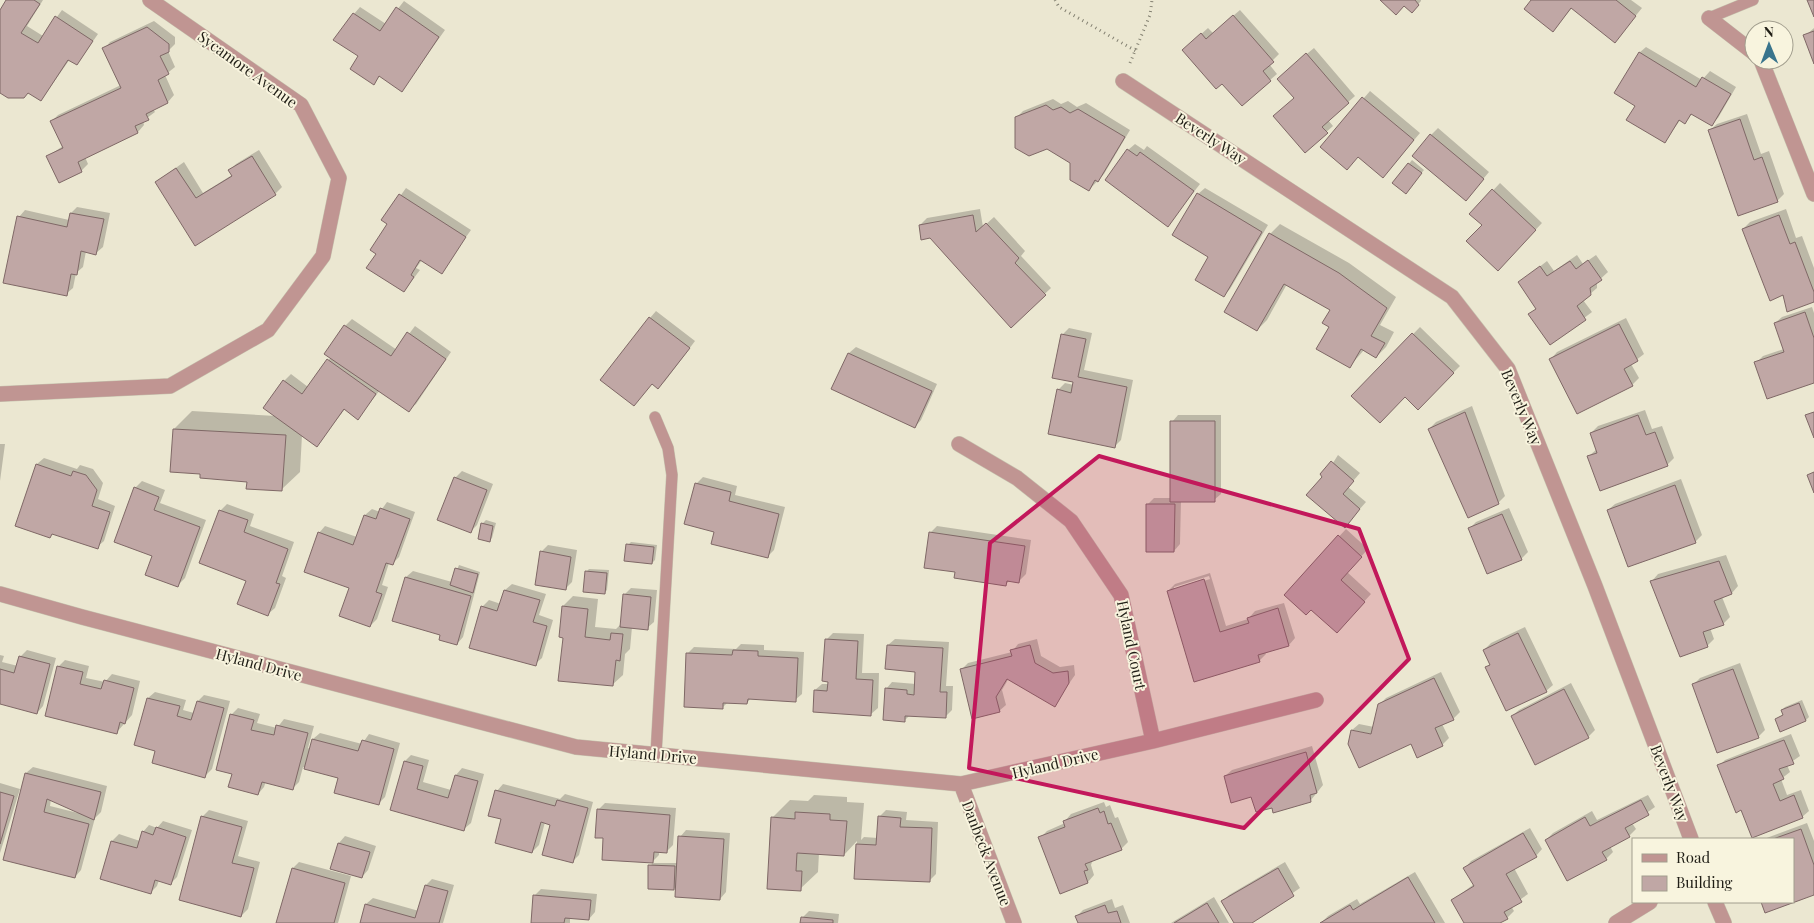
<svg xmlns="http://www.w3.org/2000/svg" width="1814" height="923" font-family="'Playfair Display',serif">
  <rect width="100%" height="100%" fill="#ebe7d1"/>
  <path fill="#0003" fill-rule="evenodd" d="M8 0H43L27 26 43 36 62 10 98 34 77 64 70 59 41 100 29 92 0 91V12Z
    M1382 0H1421V1L1412 11 1404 4Z
    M1533 0H1631L1642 8 1615 41 1572 8 1553 30Z
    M404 1 445 30 402 90 381 75 374 83 360 56 354 14 360 7 386 24Z
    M1240 10 1279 54 1269 64 1277 74 1270 80 1190 44 1208 28 1213 33Z
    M154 21 175 37V44L168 51 175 67 165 75 174 95 168 102 153 109 155 112 143 121 144 125 138 132 85 157 88 164 81 171 48 156 63 146 51 122 58 115 121 85 104 49 110 42Z
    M1814 28V60L1805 36Z
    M1646 47 1702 80 1710 71 1736 87 1718 118 1711 124 1693 113 1685 122 1681 119 1665 141 1636 105 1639 53Z
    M1314 48 1355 96 1328 120 1333 126 1305 151 1295 98 1285 72Z
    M1370 91 1420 133 1389 170 1359 156 1322 147Z
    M1053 99 1061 104 1068 101 1077 107 1086 103 1130 130 1104 174 1089 190 1071 162 1016 118 1023 111Z
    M1747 114 1761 154 1769 151 1784 194 1777 201 1710 130 1717 124Z
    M1438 128 1489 172 1472 192 1431 135Z
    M1135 144 1144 150 1147 146 1200 184 1168 225 1128 150Z
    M259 150 282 187 275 194 195 244 156 182 184 162 203 193 232 175 230 170 236 164Z
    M1412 160 1424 170 1409 189 1394 183Z
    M1500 183 1542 223 1505 262 1483 225 1471 214Z
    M406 188 471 230 441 272 422 260 416 268 420 270 404 291 377 254 389 224 383 220Z
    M1205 188 1268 225 1230 289 1223 296 1210 256 1198 194Z
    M77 207 110 213 103 247 96 253 86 251 83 267 76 273 73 288 66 294 19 217 25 210 69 220 71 213Z
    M980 209 983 227 994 217 1025 251 1021 256 1051 288 1011 326 920 225 927 218Z
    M1786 209 1796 238 1802 236 1814 268V301L1788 311 1782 294 1743 229 1750 222Z
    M1280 224 1349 263 1396 297 1380 325 1394 332 1386 347 1376 357 1364 350 1350 366 1331 326V309L1287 284 1267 320 1257 330 1270 234Z
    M1577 255 1583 264 1596 255 1608 272 1597 282V288L1583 300 1592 312 1550 344 1530 315 1537 308 1519 283 1547 261 1554 271Z
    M1812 307 1814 313V382L1756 363 1763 356 1784 349 1775 323 1782 317Z
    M656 311 695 341 665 381 658 387 652 383 634 405 650 318Z
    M1626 318 1644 354 1631 364 1639 378 1632 385 1551 359 1557 352Z
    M352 319 397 350 415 326 451 352 416 404 409 410 380 390 358 418 345 409 316 446 302 435 300 472 282 489 248 480 202 473 174 429 192 411 276 416 284 381 291 374 308 387 331 357 345 326Z
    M1420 327 1460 366 1418 408 1405 395 1353 396Z
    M1069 328 1092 333 1084 370 1133 380 1121 440 1114 447 1058 390 1065 383 1074 385 1075 381 1054 377 1063 334Z
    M856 347 937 384 921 420 915 427 833 389 849 353Z
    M1472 406 1505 496 1498 503 1429 429 1436 422Z
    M1645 410 1652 429 1662 426 1674 458 1667 465 1589 456 1597 449 1591 433 1598 426Z
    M1178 415H1221V494L1214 500H1181L1180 544 1174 551 1148 504 1154 498H1172V422Z
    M0 444H5L0 481Z
    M1338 455 1360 473 1348 487 1366 502 1351 519 1324 477Z
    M44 458 77 469 80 465 93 469 103 483 98 499 115 506 104 541 97 547 53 533 50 537 37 464Z
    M462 471 493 484 477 525 470 532 455 478Z
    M703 477 737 486 735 495 785 507 774 550 768 556 716 531 696 484Z
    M1681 479 1702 535 1695 542 1608 510 1615 504Z
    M142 481 165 490 160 503 206 520 185 578 178 585 154 555 135 488Z
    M387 502 415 512 399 557 392 564 389 563 382 585 388 587 377 619 370 626 319 533 325 526 357 537 365 515 372 509 380 512Z
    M227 504 254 514 250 526 294 542 282 576 286 578 275 608 268 614 248 580 220 511Z
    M1509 508 1528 552 1521 559 1470 528 1476 522Z
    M486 520 496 523 492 538 489 541 483 523Z
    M937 526 1031 540 1026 574 1019 581 1010 580 1006 584 956 571 930 533Z
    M1346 529 1368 549 1347 572 1371 594 1343 625 1285 595Z
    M631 542 657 545 655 560 652 563 628 545Z
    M548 545 577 550 572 582 565 589 541 552Z
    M1726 555 1738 586 1732 593 1722 597 1730 617 1723 624 1710 628 1714 639 1707 646 1652 581 1658 574Z
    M459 565 480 572 463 637 457 644 441 634 406 577 413 571 452 582Z
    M589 569 609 570 607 590 604 593 586 572Z
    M1210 573 1226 626 1248 619 1255 611 1284 603 1295 638 1289 645 1265 652 1266 654 1259 661 1195 680 1168 591 1175 584ZM1209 576 1210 579 1174 590V587Z
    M512 584 546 594 539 615 553 620 542 658 535 664 482 607 489 600 501 604 505 590Z
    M631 588 657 590 654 622 647 628 632 627 630 649 625 654 623 675 612 685 564 636 563 606 573 596 598 599 595 627 616 629 621 624 624 595Z
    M1525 627 1553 685 1546 691 1487 667 1491 663 1484 650 1491 643Z
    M833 633 864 634 862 673H879L878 708 871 714 815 690 822 684H829L826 640Z
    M895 639 949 642 946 686H953L952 710 945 717 910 715 905 720 886 689 892 682 916 684V670L888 645Z
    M1037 639 1041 656 1060 667 1074 665 1075 675 1054 705 1009 678 1002 690 1006 705 999 711 961 670 968 663 1012 652 1018 644Z
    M741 644 764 645V650L804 652 802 694 795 700 751 698 747 703 728 702 722 708 687 654 694 647 736 649Z
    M27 650 56 658 43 706 37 713 0 703V655L4 656 2 662 18 666 20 657Z
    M65 660 89 666 86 678 105 682 112 674 140 681 132 715 116 733 59 666Z
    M1740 663 1765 730 1758 737 1693 685 1700 678Z
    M1441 672 1460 712 1453 719 1442 724 1449 738 1442 745 1411 742 1352 730 1359 724 1374 727 1379 705 1386 698Z
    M1571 683 1595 730 1588 737 1512 716 1519 710Z
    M155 692 186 700 183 710 194 713 198 701 204 695 230 701 212 769 205 776 157 750 148 698Z
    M1802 700 1809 717 1806 720 1776 719 1784 714 1782 710 1785 707Z
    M238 708 260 714 257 723 277 728 284 719 314 726 308 748 310 749 313 739 320 733 362 744 369 734 400 743 385 797 378 804 339 777 303 767 299 782 293 788 266 781 264 787 258 794 233 773 231 715Z
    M1791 734 1800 756 1787 765 1790 772 1781 779 1787 795 1801 790 1809 811 1802 817 1742 809 1719 766 1725 760Z
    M1312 746 1323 785 1311 800 1274 811 1273 806 1252 796 1225 776 1232 770Z
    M411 755 429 760 423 782 451 790 456 775 462 768 484 774 471 823 464 829 391 809 405 761Z
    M33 767 107 786 101 812 95 818 81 870 75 877 5 859 26 773ZM51 799 79 812 78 813 50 806Z
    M0 783 20 789 0 853Z
    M503 784 560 799 565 794 593 802 579 855 573 861 551 824 545 822 539 845 532 852 502 819 497 791Z
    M814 795 847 797V802L864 803 861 840 864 837 878 838 879 817 886 810 907 812 906 820 938 822 936 874 929 881 855 878 857 841 844 855 819 853 818 872 800 889 772 818 790 800 808 801Z
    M1648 795 1655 807 1632 823 1636 829 1629 836 1610 846 1613 852 1606 859 1568 880 1546 840 1553 833 1592 811 1597 820Z
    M1104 802 1106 807 1110 805 1115 818 1118 817 1128 842 1121 849 1093 859 1091 865 1094 875 1088 882 1061 892 1040 838 1047 831 1065 823V821L1071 814Z
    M605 803 676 808 673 845 666 852 659 851V855L652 862 605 837 598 810Z
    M209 810 248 821 238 856 260 862 248 909 241 916 202 817Z
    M163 821 192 830 177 877 170 884 159 880 157 886 151 892 101 878 112 841 119 834 140 841 143 832 149 825 157 828Z
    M1807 823 1814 841V894L1766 911 1762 902H1793V839H1764Z
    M1530 828 1542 849 1536 856 1514 868 1528 894 1511 906 1514 911 1507 918 1497 923H1466L1453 900 1474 884 1465 868 1471 861Z
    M686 830 730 833 726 892 720 899 677 886 674 889 650 866 653 863H678L680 837Z
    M345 836 376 846 368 870 362 877 339 843Z
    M299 862 351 876 338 923H278L293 868Z
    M1285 862 1300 888 1249 923H1235L1222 902 1229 895Z
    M1415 872 1445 923H1321L1328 916 1357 899 1360 904Z
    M432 879 454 885 443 923H361L366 904 373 898 419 911 426 885Z
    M541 889 597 894 595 912 589 919 570 917V923H532L534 896Z
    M1214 897 1229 923H1171Z
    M1112 899 1115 908 1123 905 1130 923H1079L1077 916 1083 910Z
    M809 911 839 914 838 923H801L802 918Z"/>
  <path fill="#c0a7a5" stroke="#7f6866" d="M6 0H34L40 4 21 33 38 43 55 16 93 41 77 65 68 60 41 101 28 93 24 98H8L0 93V10Z
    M1380 0H1415L1419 5 1412 13 1404 6 1396 15Z
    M1531 0H1616L1636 16 1615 43 1571 8 1553 32 1524 9Z
    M1807 0H1814V17Z
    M396 7 439 37 402 92 379 76 374 85 350 69 358 56 333 40 353 13 380 31Z
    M1233 15 1274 62 1263 71 1271 81 1242 106 1222 84 1216 89 1182 50 1201 33 1206 39Z
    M147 27 169 44V52L160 56 169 74 158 80 168 103 146 114 149 120 135 126 138 133 78 162 82 172 59 183 46 156 63 148 50 121 121 88 102 48Z
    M1814 31V64L1803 35Z
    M1639 52 1696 87 1702 77 1731 94 1712 126 1691 114 1685 124 1679 120 1665 143 1626 120 1635 106 1614 93Z
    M1306 53 1349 103 1322 127 1328 133 1305 153 1273 116 1294 98 1277 79Z
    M1362 97 1414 140 1383 178 1358 157 1347 170 1320 147Z
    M1046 105 1053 110 1061 107 1070 113 1078 109 1125 137 1098 182 1095 180 1089 191 1070 180V163L1047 149 1029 156 1015 148V117Z
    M1740 119 1754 160 1762 157 1778 202 1738 216 1708 130Z
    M1430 134 1484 179 1466 201 1412 156Z
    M1127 149 1137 156 1140 152 1194 191 1168 227 1105 180Z
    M252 156 276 195 195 246 155 182 176 168 196 198 232 176 228 170Z
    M1408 163 1422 173 1406 194 1392 183Z
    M1492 189 1536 230 1498 271 1466 241 1482 225 1469 214Z
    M1197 193 1262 232 1224 297 1195 280 1208 257 1172 235Z
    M399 194 466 237 442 274 420 260 411 275 414 277 404 292 366 268 376 254 370 250 387 224 381 220Z
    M70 213 104 219 96 255 81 251 77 275 71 274 67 296 3 283 17 216 67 227Z
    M973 215 976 232 986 223 1019 258 1015 263 1046 295 1011 328 930 238 921 240 919 225Z
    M1779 215 1790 244 1795 242 1814 292V302L1787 312 1783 295 1770 301 1742 229Z
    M1269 233 1339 273 1387 308 1371 336 1385 343 1376 358 1361 349 1350 368 1316 349 1329 327 1322 323 1330 310 1284 284 1257 331 1224 312Z
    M1588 260 1602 280 1590 288 1591 295 1577 306 1586 320 1550 345 1528 314 1536 309 1518 282 1540 266 1547 276 1570 261 1576 269Z
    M1805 312 1814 338V383L1767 399 1754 362 1784 352 1774 323Z
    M649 317 690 348 658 389 652 384 634 406 600 380Z
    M1619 324 1638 361 1624 369 1633 386 1577 414 1549 359Z
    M344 325 391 356 407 332 446 359 409 412 324 354Z
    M1412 333 1454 373 1418 410 1405 397 1380 423 1351 396Z
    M1061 334 1086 339 1078 377 1127 387 1115 448 1048 434 1057 389 1071 393 1073 382 1052 378Z
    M848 353 932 391 915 428 831 389Z
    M327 359 376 394 358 420 344 409 317 447 263 408 283 380 302 394Z
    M1465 412 1499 504 1468 518 1428 429Z
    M1814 412V438L1805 415Z
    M1638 415 1646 435 1655 432 1668 466 1600 491 1587 456 1597 453 1590 433Z
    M1170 421H1215V502H1170Z
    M173 429 286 435 282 491 246 489 247 482 200 478V474L170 472Z
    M1331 461 1354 481 1343 494 1360 509 1345 528 1306 495 1322 477 1320 474Z
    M36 464 71 476 73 471 86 475 97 490 92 506 110 512 98 549 52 534 50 538 15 526Z
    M1814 472V493L1807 475Z
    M454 477 487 490 471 533 437 520Z
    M695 483 731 492 729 501 779 514 768 558 711 544 714 532 684 524Z
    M1675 485 1696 543 1628 567 1607 510Z
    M134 487 159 497 154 510 200 527 178 587 145 575 152 556 114 542Z
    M1146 504H1175L1174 552H1146Z
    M380 508 410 519 393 565 386 563 376 592 382 594 370 627 339 616 349 588 304 572 318 532 353 545 364 515 376 519Z
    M219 510 248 520 244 532 288 549 276 583 280 584 268 616 237 604 246 581 199 563Z
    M1502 514 1522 560 1487 574 1468 528Z
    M481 523 493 526 490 542 478 539Z
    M929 532 1025 546 1019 583 1007 581 1006 586 954 578 955 572 924 568Z
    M1338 535 1362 557 1341 580 1365 602 1337 633 1311 610 1306 615 1284 595Z
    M626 544 654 547 652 564 624 561Z
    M540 551 571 557 566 590 535 585Z
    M1719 561 1732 594 1714 601 1724 625 1703 632 1708 647 1680 657 1650 581Z
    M455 568 478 574 473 593 450 585Z
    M585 571 607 573 605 594 583 592Z
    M405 577 471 596 457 645 439 640 440 635 392 621Z
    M1204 579 1220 632 1249 623 1247 618 1278 608 1289 646 1258 655 1260 662 1194 682 1167 591Z
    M504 590 540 600 533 622 547 626 536 666 469 648 481 606 497 611Z
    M623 594 651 597 648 630 620 627Z
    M562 606 588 609 585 637 610 640 611 633 623 634 620 661 616 660 613 686 558 681 563 638 559 637Z
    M1518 633 1547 692 1506 711 1485 667 1490 665 1483 650Z
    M825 639 858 641 856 679 873 680 871 716 813 712 814 690 827 691 828 682 822 681Z
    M887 645 943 648 940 692H947L946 718 905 716V722L883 720 885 688 907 690V694L914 695 915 672 885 669Z
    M1030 645 1035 663 1053 673 1068 671 1069 683 1055 707 1007 679 996 697 1000 712 972 719 960 669 1012 656 1010 650Z
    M733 650 758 651V656L798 658 796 702 748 699 747 704 723 703V709L684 707 686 653 732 655Z
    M19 656 50 664 37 714 0 704V669L14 673Z
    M57 666 83 672 80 684 101 689 104 680 134 688 125 724 120 722 117 734 45 716Z
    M1733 669 1759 738 1717 753 1692 684Z
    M1434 678 1454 720 1435 728 1443 746 1417 758 1411 744 1359 768 1348 744 1351 730 1371 734 1378 704Z
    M1564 689 1589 738 1535 765 1511 716Z
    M147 698 180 706 177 716 191 720 197 701 224 708 205 778 152 763 155 751 134 745Z
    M1799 703 1806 721 1780 732 1775 719 1783 715 1781 710Z
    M230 714 254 720 251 730 274 735 276 725 308 733 293 790 262 782 258 795 228 787 232 774 216 770Z
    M312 739 358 751 362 740 394 749 379 805 334 793 338 778 304 769Z
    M1784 740 1794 764 1779 769 1784 779 1773 784 1780 801 1794 795 1803 818 1752 838 1741 810 1736 813 1717 765Z
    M1306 752 1317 793 1310 795 1311 802 1273 813 1272 808 1256 812 1251 797 1231 803 1224 776Z
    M404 761 423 766 417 789 448 798 455 775 478 781 464 831 390 810Z
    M25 773 101 792 94 820 47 799 44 812 89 824 75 878 3 860Z
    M495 790 555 806 557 800 588 808 573 863 542 855 550 825 541 822 532 853 495 843 501 819 488 816Z
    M0 792 14 796 0 844Z
    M1641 800 1649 815 1625 828 1630 837 1602 852 1607 860 1567 881 1545 840 1585 817 1590 826Z
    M1098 808 1100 813 1104 811 1108 824 1111 823 1122 850 1085 864 1088 870 1084 871 1088 883 1060 894 1038 837 1065 827 1063 821Z
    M597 809 670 815 667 853 654 852 653 863 602 860 603 838H595Z
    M795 812 830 814V820L847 821 844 856 797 853 796 871H802L801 891 767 889 771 817 795 819Z
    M201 816 242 827 232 863 254 868 241 917 179 900Z
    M878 816 901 818 900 827 932 828 930 882 854 879 856 844 876 845Z
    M156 827 186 837 171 885 155 880 151 894 100 879 111 841 137 848 142 831 153 835Z
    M1801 829 1814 865V895L1765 913 1761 902H1793V839H1773Z
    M1523 833 1537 857 1506 874 1522 902 1504 912 1508 919 1500 923H1464L1451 900 1474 886 1463 868Z
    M678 836 724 839 720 900 675 897Z
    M338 843 370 852 362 878 330 869Z
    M648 865 675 866 674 890 648 889Z
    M292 868 345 883 334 923H276Z
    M1278 868 1294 896 1252 923H1234L1221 901Z
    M1408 877 1435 923H1320L1350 905 1353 910Z
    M425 885 448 891 439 923H360L365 904 415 918Z
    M533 895 591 900 589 920 565 918 564 923H531Z
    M1207 903 1219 923H1174Z
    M1105 905 1108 913 1117 911 1121 923H1078L1075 916Z
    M801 917 833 920V923H800Z"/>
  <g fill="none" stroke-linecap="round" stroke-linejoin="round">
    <g stroke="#c6c3af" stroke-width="12">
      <path id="lane" d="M1709 18 1753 0
        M655 417 668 448 672 475 656 754"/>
    </g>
    <g stroke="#c6c3af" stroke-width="16">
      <path id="street" d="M1709 18 1754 53
        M1761 60 1814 194
        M1123 81 1452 297 1508 369 1595 586 1691 839
        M0 394 170 386 268 330 323 256 339 178 301 105 150 0
        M959 444 1017 478 1071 521 1121 595 1153 741
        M0 594 82 617 576 747 961 784 1153 741 1316 700
        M961 784 1014 923
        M1715 902 1724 923
        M1616 923 1650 902"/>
    </g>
    <path stroke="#838071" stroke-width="3" stroke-dasharray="1 4" stroke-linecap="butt" d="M1055 0 1059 7 1136 51
      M1130 63 1150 15 1152 0"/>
    <use href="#lane" stroke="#c09592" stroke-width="11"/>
    <use href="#street" stroke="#c09592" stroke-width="15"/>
  </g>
  <path fill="#c2185b" fill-opacity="0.2" stroke="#c2185b" stroke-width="4" stroke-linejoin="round" d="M1099 456 1359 529 1409 659 1244 828 969 768 990 543Z"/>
  <g text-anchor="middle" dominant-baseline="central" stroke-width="4" stroke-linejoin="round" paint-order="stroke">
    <g font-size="15" fill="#201e16" stroke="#f8f4de">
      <text transform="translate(248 69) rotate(36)">Sycamore Avenue</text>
      <text transform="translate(1211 138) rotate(33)">Beverly Way</text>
      <text transform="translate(1522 407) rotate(67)">Beverly Way</text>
      <text transform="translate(1132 645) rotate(78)">Hyland Court</text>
      <text transform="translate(259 664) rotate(15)">Hyland Drive</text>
      <text transform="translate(653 754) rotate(5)">Hyland Drive</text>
      <text transform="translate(1055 763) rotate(-13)">Hyland Drive</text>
      <text transform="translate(1670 783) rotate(69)">Beverly Way</text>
      <text transform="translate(987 853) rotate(69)">Danbeck Avenue</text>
    </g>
  </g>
  <rect x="1632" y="838" width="162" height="65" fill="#f8f4de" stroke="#a29e8e"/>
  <rect x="1642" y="854" width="25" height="8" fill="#c09592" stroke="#a29e8e"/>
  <text x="1676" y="863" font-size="15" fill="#201e16">Road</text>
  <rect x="1642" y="876" width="25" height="15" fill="#c0a7a5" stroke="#a29e8e"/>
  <text x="1676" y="888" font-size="15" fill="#201e16">Building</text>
  <g transform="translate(1769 45) rotate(359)"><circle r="24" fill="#f8f4de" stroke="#a29e8e"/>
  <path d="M0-4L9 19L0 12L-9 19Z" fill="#39748c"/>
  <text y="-8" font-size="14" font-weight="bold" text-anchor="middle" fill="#201e16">N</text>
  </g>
</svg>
